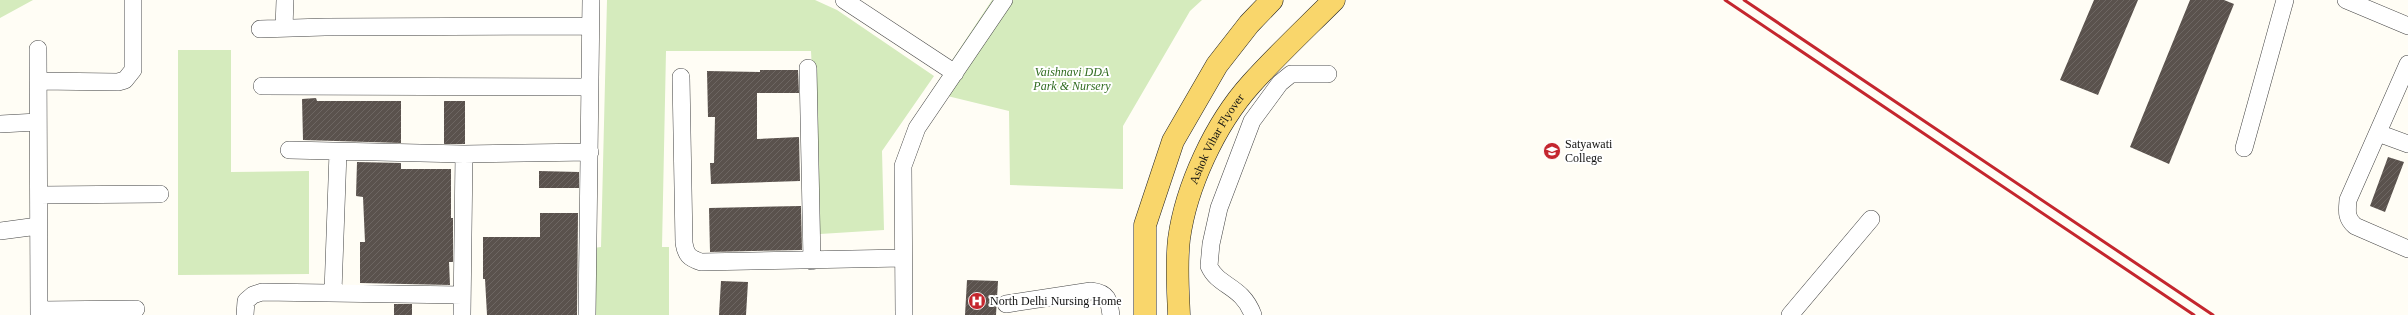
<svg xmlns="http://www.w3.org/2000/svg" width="2408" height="315" font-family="'Times New Roman',serif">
  <defs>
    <pattern id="building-hatch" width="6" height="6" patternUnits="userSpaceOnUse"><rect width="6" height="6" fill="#5a524d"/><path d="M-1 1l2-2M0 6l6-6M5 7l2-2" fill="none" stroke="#6d6662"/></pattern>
  </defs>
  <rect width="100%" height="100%" fill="#fffdf5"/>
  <path fill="#d5ebbd" d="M0 0H33L0 18Z
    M607 0H815L837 10 934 76 882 151 884 230 820 234 811 51H666L662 247H669V315H593V248L601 247Z
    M992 0H1202L1190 11 1123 126V189L1010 185 1009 111 931 92Z
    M178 50H231V172L309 171V274L178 275Z"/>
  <path fill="url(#building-hatch)" d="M2094 0H2138L2098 95 2060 80Z
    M2190 0H2224L2234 4 2169 164 2130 147Z
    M760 70H798L799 93H757V139L799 137 800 181 711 184 710 163H714L715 117H708L707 71 760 72Z
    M316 98 317 101H401V143L303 140 302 99Z
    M444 101H465V144H444Z
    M2388 157 2404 162 2385 212 2370 206Z
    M357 162 401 163V169H451V218H453V262H449L450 285 360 283V242H365L363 197 356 196Z
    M539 171 579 172V188H539Z
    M801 206 802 250 710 252 709 208Z
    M540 213H578L577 315H487L485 279H483V237H540Z
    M967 280 998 281 996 315H965Z
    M721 281 748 282 746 315H719Z
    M394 304H412V315H394Z"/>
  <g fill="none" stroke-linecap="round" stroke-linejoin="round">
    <g stroke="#444" stroke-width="18">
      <path id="minor" d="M844 0 955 73
        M2346 0 2408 26
        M284 28 285 0
        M260 29 325 27 589 26
        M38 49 39 315
        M2408 64 2348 200C2347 212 2346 218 2355 226L2408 249
        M808 68 812 261
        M681 77 684 243C686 255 689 258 701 262L903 258
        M38 81 118 82 125 80 133 70V0
        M262 86 589 87
        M0 124 38 122
        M2378 133 2408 144
        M2244 148 2285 0
        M289 150 464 154 590 152
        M39 195 160 194
        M0 231 38 226
        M333 292 338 152
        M1006 304 1091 291C1108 293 1109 300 1111 315
        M39 310 136 309
        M245 315 246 301 253 295 262 292 462 295
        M462 315 464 154
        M587 315 591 0
        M904 315 903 166 917 128 1004 0
        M1253 315C1242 285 1218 287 1209 266L1211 244 1219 208 1252 121 1280 83 1291 74H1328
        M1790 315 1871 219"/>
    </g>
    <g stroke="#222" stroke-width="23">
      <g id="major">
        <path d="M1145 315V225L1173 141 1217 65 1249 24 1272 0"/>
        <path id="s1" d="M1179 315C1178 290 1176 264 1179 239 1186 187 1215 124 1251 84 1277 55 1306 28 1334 0"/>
      </g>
    </g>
    <use href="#minor" stroke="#fff" stroke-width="17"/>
    <use href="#major" stroke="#f9d66b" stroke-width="22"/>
    <path stroke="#c4262e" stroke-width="3" d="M1725 0 2194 315
      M1744 0 2213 315"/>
  </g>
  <defs>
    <g id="school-disc" transform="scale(0.9)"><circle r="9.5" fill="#c4262e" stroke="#fff"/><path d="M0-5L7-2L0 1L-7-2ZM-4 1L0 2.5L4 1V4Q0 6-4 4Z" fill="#fff"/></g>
    <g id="hospital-disc" transform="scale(0.9)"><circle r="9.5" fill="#c4262e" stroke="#fff"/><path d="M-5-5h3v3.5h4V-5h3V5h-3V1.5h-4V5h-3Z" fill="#fff"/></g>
  </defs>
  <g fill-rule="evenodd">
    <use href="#school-disc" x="1552" y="151"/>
    <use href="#hospital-disc" x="977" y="301"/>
  </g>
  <g text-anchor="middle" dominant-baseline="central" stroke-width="4" stroke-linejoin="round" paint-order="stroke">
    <g font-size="12" font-style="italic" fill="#2f6b1f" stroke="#fff">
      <text x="1072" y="72">Vaishnavi DDA<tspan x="1072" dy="14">Park &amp; Nursery</tspan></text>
    </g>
    <g font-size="12" fill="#111" stroke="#fff">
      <text stroke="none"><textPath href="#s1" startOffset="184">Ashok Vihar Flyover</textPath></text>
    </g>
    <g font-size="12" fill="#111" stroke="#fff" text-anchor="start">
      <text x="1565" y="144">Satyawati<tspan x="1565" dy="14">College</tspan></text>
      <text x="990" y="301">North Delhi Nursing Home</text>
    </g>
  </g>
</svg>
